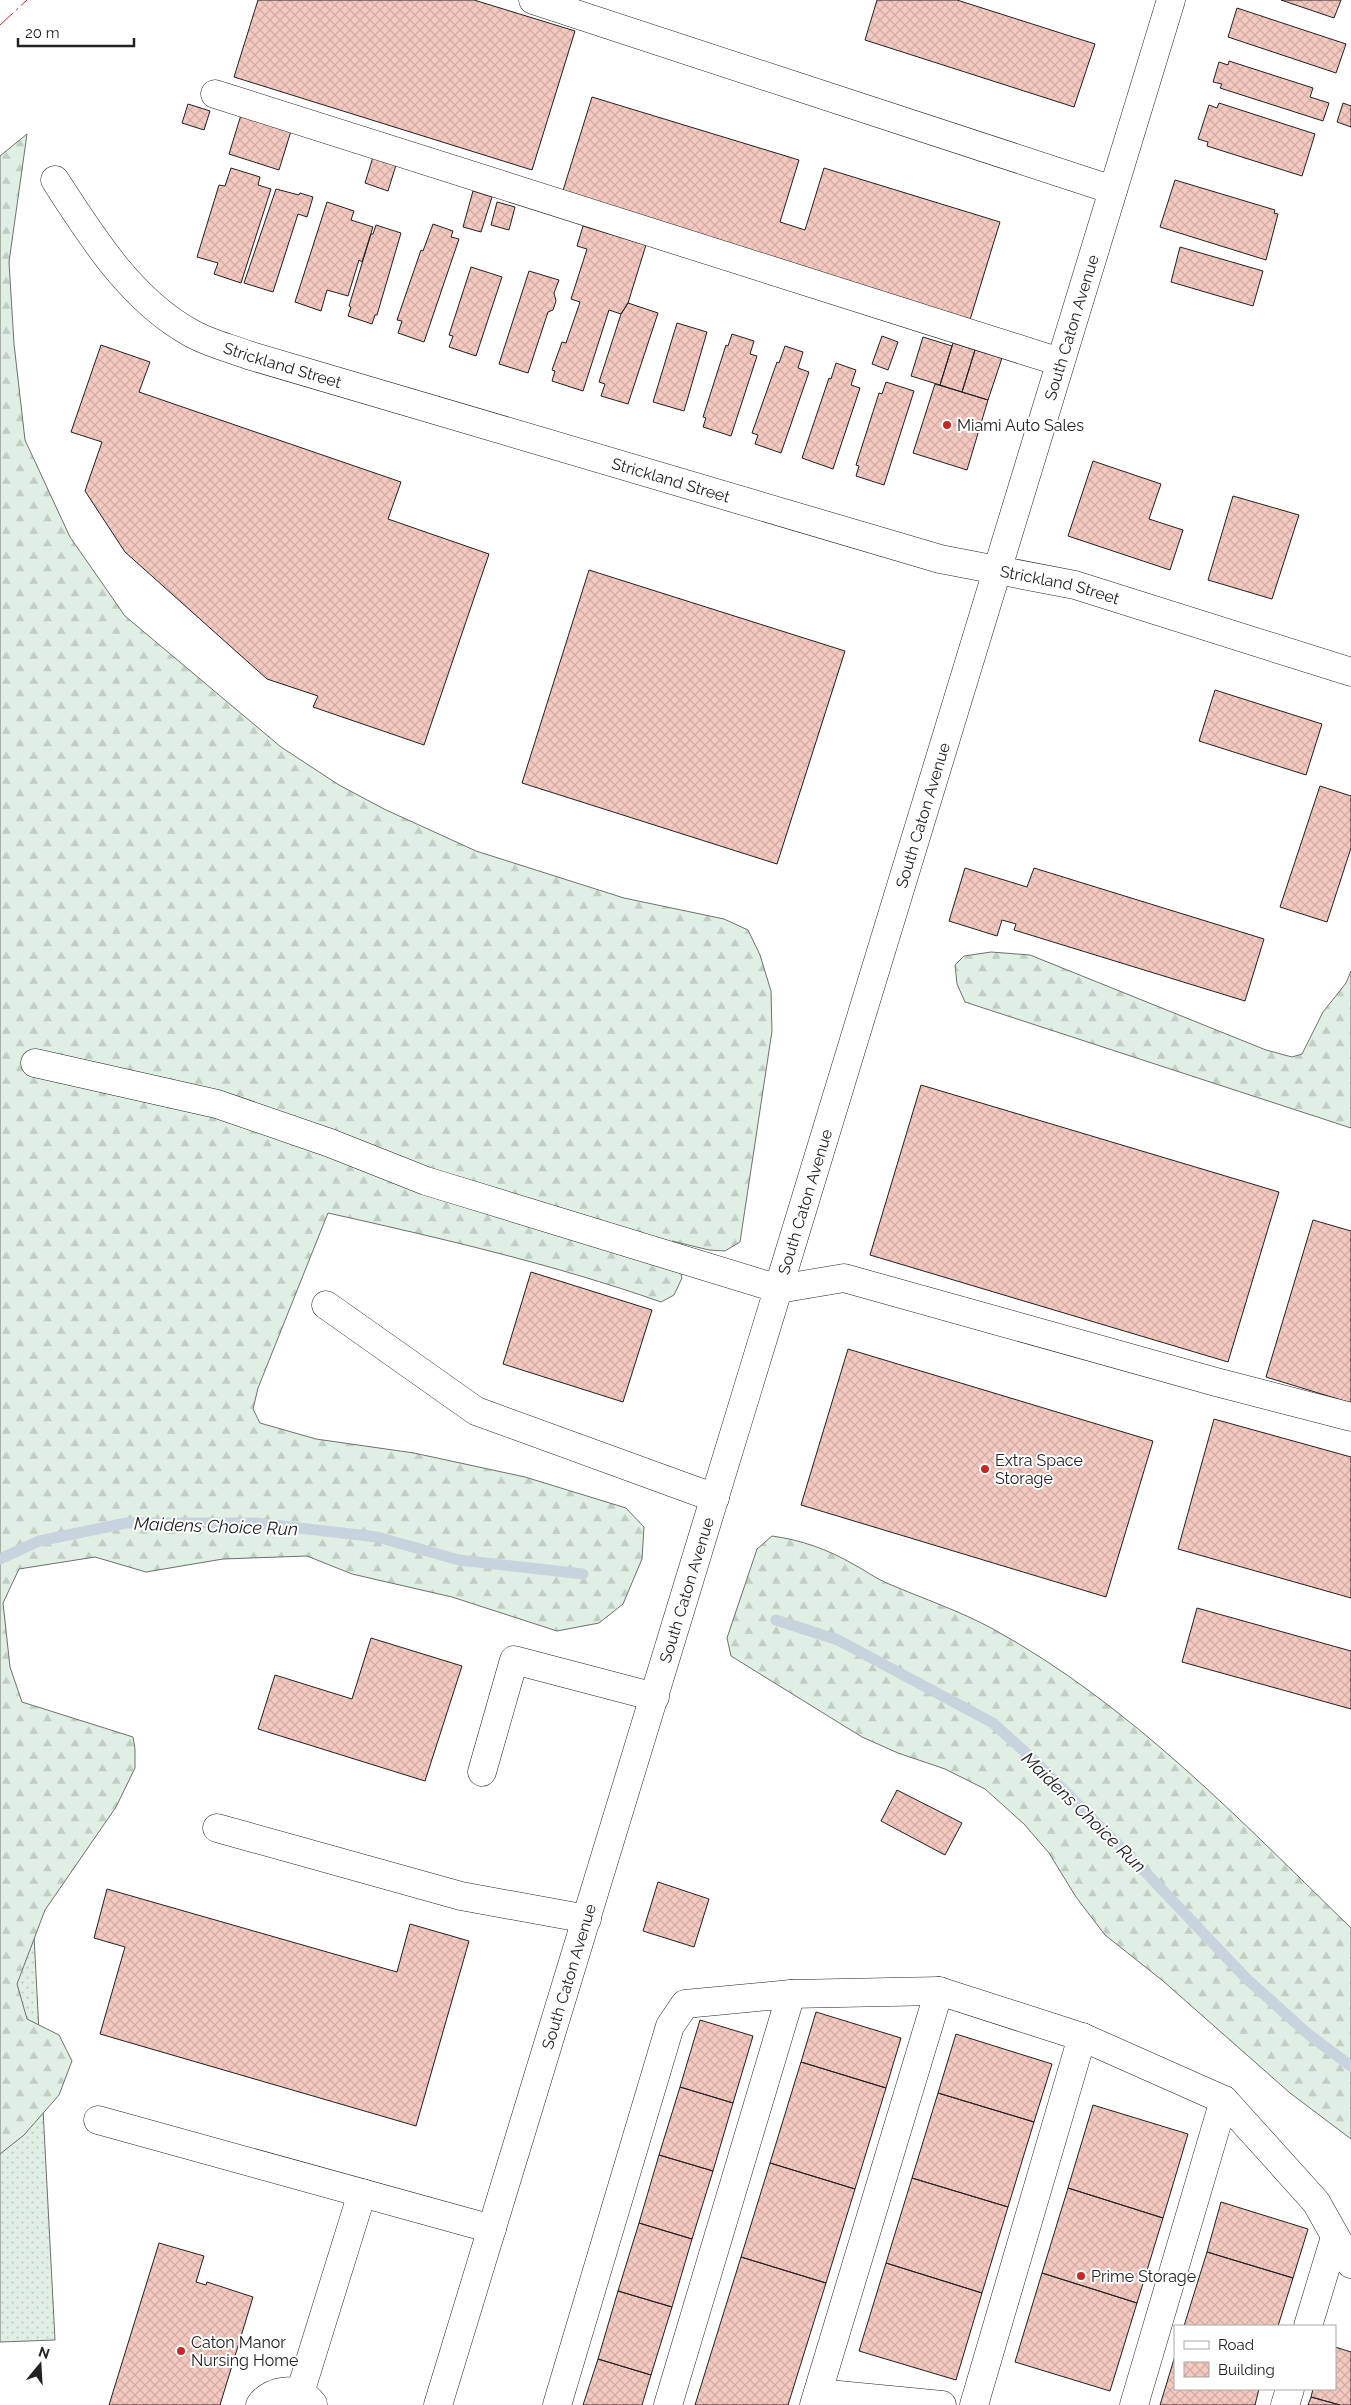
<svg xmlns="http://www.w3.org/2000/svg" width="1351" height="2405" font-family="Raleway,sans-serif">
  <defs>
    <pattern id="grass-dots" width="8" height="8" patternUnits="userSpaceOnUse" patternTransform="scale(1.25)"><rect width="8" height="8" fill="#e0efe3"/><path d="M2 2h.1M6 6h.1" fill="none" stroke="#c0cdc2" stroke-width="1.8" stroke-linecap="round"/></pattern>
    <pattern id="forest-firs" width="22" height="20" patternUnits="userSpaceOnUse" patternTransform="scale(1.25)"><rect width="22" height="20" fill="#e0efe3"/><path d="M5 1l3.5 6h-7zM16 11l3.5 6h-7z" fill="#c0cdc2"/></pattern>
    <pattern id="building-cross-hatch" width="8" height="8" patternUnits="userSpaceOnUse" patternTransform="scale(1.25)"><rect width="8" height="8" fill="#f3c9c0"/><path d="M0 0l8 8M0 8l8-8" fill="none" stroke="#d0aca5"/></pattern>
  </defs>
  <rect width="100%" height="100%" fill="#fff"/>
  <path fill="url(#grass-dots)" stroke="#6f6f6f" d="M24 1743 55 2340 0 2342V1744Z"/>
  <path fill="url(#forest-firs)" stroke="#6f6f6f" d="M27 134 9 262 14 344 25 440 70 537 125 616 281 747 339 785 384 809 476 851 624 898 724 919 748 930 760 955 771 991 772 1031 740 1242 725 1251 709 1250 672 1241 682 1278 674 1295 661 1302C553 1264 440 1238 328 1213L258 1388 253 1409 260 1423 316 1439 414 1453 525 1477 626 1508 644 1527 642 1559 623 1604 599 1623 557 1631 452 1597 352 1574 307 1556 223 1559 146 1572 95 1557 19 1569 3 1603 10 1667 22 1702 133 1737 135 1749V1768L116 1807 45 1910 17 1984 27 2019 59 2035 72 2061 59 2095 24 2135 0 2154V156Z
    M991 952 1030 955 1266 1050 1292 1057 1302 1054 1323 1012 1346 983 1351 971V1128L965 1002 957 984 955 965 964 956Z
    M772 1536C801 1540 827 1549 853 1564 865 1570 876 1579 889 1584 924 1599 960 1611 993 1629 1131 1705 1240 1820 1351 1928V2139L1290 2093 1163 1981 1105 1935 1076 1897 1049 1853 1024 1824 985 1789 945 1769 898 1753 862 1737 731 1656 727 1638 757 1549Z"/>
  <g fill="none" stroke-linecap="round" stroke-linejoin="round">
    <path stroke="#c7d3dd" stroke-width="11" d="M0 1559 39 1541 126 1523H256L377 1537 459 1560 583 1574
      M776 1620 838 1640 993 1723 1036 1762 1150 1877 1247 1979 1308 2034 1351 2066"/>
  </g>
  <path fill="url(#building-cross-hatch)" stroke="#222" d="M258 0H474L575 31 532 170 234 77Z
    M877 0H957L1095 44 1074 107 865 40Z
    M1281 0H1341L1334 18Z
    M1237 8 1346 44 1336 73 1228 37Z
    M1229 61 1313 88 1310 97 1329 103 1323 121 1220 88 1222 84 1213 82 1219 62 1228 65Z
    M592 97 799 160 780 222 805 230 824 168 1000 222 969 323 561 197Z
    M1219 103 1315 134 1302 176 1207 146 1208 142 1198 139 1209 105 1217 108Z
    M1343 103 1351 106V127L1337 122Z
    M188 104 210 111 204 130 182 123Z
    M241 115 291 131 279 170 229 154Z
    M373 157 396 165 388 191 365 183Z
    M231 168 260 177 258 185 271 189 241 283 214 274 218 263 197 257 219 185 225 186Z
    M1175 180 1275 210 1274 213 1278 214 1266 260 1160 227Z
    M276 189 299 195 300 193 313 197 307 217 298 214 273 292 244 283Z
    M473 191 492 197 481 232 463 227Z
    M327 202 354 211 351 220 373 227 362 262 359 260 348 296 327 290 321 311 295 302Z
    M497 202 515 207 509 230 491 225Z
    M433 224 453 231 451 237 459 239 424 342 398 333 402 321 397 320 421 250 423 251Z
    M376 225 401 233 377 315H375L372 324 348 316 351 307 349 306 371 234H373Z
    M583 226 646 245 628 303 621 314 609 310 583 391 552 381 555 371 552 370 562 342 566 343 580 302 571 299 587 249 577 246Z
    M1180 247 1263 271 1253 306 1171 282Z
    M471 267 502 277 476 356 449 347 453 336 449 335Z
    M529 271 559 280 554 293 556 301 553 310 548 312 528 373 499 364Z
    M628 303 658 313 628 404 601 396 605 384 599 382 621 314Z
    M677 323 707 332 684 411 653 402Z
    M732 334 754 341 750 354 757 356 731 436 703 427 706 418 703 417 726 345 728 346Z
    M882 336 898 342 888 370 872 364Z
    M923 337 952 346 940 385 911 376Z
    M953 343 975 350 962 392 940 385Z
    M101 345 150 362 139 392 401 482 388 519 489 554 424 745 313 707 318 696 267 679 125 552 85 491 102 442 71 432Z
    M785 346 803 352 798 368 809 372 781 453 755 444 758 435 752 433 777 362 779 363Z
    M975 350 1002 358 988 400 962 392Z
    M836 363 856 370 851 385 860 388 833 469 802 458 829 378 831 379Z
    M886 382 914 391 884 485 856 476 859 466 856 465 879 393 882 394Z
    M935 384 988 400 967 470 913 453Z
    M1093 461 1161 484 1149 519 1183 530 1170 570 1068 536Z
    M1233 496 1299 515 1272 599 1208 580Z
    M589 570 845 651 777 864 522 783Z
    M1215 690 1322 724 1306 775 1199 741Z
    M1320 786 1351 796V848L1327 922 1280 907Z
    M965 868 1027 887 1034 868 1264 939 1245 1001 1014 930 1016 924 1002 920 997 936 949 921Z
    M921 1085 1279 1192 1228 1362 870 1255Z
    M1313 1220 1351 1231V1403L1266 1377Z
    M531 1272 652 1310 623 1402 503 1364Z
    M848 1349 1153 1441 1106 1597 801 1505Z
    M1214 1419 1351 1457V1598L1178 1549Z
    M1197 1608 1351 1651V1709L1182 1662Z
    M371 1638 462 1666 425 1781 258 1729 275 1675 352 1699Z
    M897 1790 962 1823 945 1855 881 1821Z
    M658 1882 709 1899 694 1947 643 1931Z
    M107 1889 397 1972 410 1924 469 1941 416 2126 100 2034 125 1947 94 1938Z
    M816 2012 901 2038 886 2088 801 2062Z
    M700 2020 753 2036 733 2103 680 2087Z
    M956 2034 1052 2064 1034 2122 938 2093Z
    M801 2062 886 2088 855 2189 770 2163Z
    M680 2087 733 2103 713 2171 659 2155Z
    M938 2093 1034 2122 1008 2207 912 2178Z
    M1093 2105 1188 2134 1163 2218 1068 2188Z
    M659 2155 713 2171 692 2239 639 2223Z
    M770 2163 855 2189 826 2283 741 2257Z
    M912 2178 1008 2207 982 2293 886 2263Z
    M1068 2188 1163 2218 1137 2303 1042 2273Z
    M1221 2202 1308 2229 1293 2278 1207 2252Z
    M639 2223 692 2239 672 2307 618 2291Z
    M159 2243 204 2256 196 2282 206 2285 207 2282 253 2297 220 2405H109Z
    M1207 2252 1293 2278 1278 2326H1184Z
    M741 2257 826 2283 788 2405H695Z
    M886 2263 982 2293 956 2380 859 2351Z
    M1042 2273 1137 2303 1110 2391 1015 2362Z
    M618 2291 672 2307 651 2375 598 2359Z
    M1335 2347 1351 2352V2405H1340L1311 2397 1313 2389H1335Z
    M1175 2356V2389H1259L1255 2405H1160Z
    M598 2359 651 2375 642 2405H583Z
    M1311 2397 1340 2405H1308Z"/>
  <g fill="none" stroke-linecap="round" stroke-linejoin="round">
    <g stroke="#222" stroke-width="29">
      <g id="minor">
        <path d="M533 0 1113 190"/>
        <path d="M215 94 1060 362"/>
        <path id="s1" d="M55 180C91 236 131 300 191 333 208 343 230 348 248 355L940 559 1075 585 1351 672"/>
        <path d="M35 1063 217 1104 330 1143 426 1181 779 1289 844 1278 1216 1382 1351 1417"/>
        <path d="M326 1305 476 1411 715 1498"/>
        <path d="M482 1772 514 1660 655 1697"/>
        <path d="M217 1828 461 1896 587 1919"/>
        <path d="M98 2120 492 2229"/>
        <path d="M1308 2326 1335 2237"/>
        <path d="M300 2393 362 2193"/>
        <path d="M818 2393 942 2405"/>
        <path d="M260 2405C272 2388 300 2386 313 2404"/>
        <path d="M557 2405 670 2026 685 2004 791 1994 939 1991 1082 2037 1224 2100 1316 2202 1351 2264"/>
        <path d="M668 2405 791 1994"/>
        <path d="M814 2405 939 1991"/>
        <path d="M974 2405 1082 2037"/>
        <path d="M1134 2405 1224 2100"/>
        <path d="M1285 2405 1290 2389"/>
      </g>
    </g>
    <g stroke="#222" stroke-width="29">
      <g id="major">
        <path id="s2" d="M438 2405 1171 0"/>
      </g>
    </g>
    <use href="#minor" stroke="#fff" stroke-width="28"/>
    <use href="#major" stroke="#fff" stroke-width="28"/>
    <path stroke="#c62828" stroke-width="1" stroke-dasharray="18 4 2.5 4" stroke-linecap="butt" d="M0 25 27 0"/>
  </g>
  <g fill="#c62828" stroke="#fff" stroke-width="2">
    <circle cx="947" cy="425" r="5"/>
    <circle cx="985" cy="1469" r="5"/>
    <circle cx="1081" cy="2276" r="5"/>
    <circle cx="181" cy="2351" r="5"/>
  </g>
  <g text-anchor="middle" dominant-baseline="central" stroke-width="4" stroke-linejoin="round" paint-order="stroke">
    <g font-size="16" fill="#222" stroke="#fff">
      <text stroke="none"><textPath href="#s2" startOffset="2172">South Caton Avenue</textPath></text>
      <text stroke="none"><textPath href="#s1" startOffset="304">Strickland Street</textPath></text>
      <text stroke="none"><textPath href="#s1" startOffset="709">Strickland Street</textPath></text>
      <text stroke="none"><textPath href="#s1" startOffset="1112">Strickland Street</textPath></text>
      <text stroke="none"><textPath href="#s2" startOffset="1662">South Caton Avenue</textPath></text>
      <text stroke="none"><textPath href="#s2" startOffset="1258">South Caton Avenue</textPath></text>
      <text stroke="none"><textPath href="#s2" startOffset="852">South Caton Avenue</textPath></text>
      <text stroke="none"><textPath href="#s2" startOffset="448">South Caton Avenue</textPath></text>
    </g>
    <g font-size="16" fill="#222" stroke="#fff" text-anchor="start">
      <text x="957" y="425">Miami Auto Sales</text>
      <text x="995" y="1460">Extra Space<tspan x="995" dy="18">Storage</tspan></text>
      <text x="1091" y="2276">Prime Storage</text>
      <text x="191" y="2342">Caton Manor<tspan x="191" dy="18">Nursing Home</tspan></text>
    </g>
    <g font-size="18" font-style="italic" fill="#222" stroke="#fff">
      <text transform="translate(216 1526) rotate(2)">Maidens Choice Run</text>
      <text transform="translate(1084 1812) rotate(44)">Maidens Choice Run</text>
    </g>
  </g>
  <rect x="1174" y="2325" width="162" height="65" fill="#ffffff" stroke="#a7a7a7"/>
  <rect x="1184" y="2341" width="25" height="8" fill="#ffffff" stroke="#a7a7a7"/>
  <text x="1218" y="2350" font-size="15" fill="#222222">Road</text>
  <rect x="1184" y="2362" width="25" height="15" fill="url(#building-cross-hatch)" stroke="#a7a7a7"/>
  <text x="1218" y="2375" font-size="15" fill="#222222">Building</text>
  <g transform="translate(40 2365) rotate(18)" stroke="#ffffff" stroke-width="4" paint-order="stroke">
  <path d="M0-4L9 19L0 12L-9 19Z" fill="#222222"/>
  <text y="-8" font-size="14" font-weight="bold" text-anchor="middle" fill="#222222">N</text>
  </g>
  <path d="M18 38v8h116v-8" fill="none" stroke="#222222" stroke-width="2.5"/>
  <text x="25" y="38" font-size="15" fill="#222222" stroke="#ffffff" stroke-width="4" paint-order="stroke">20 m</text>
</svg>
